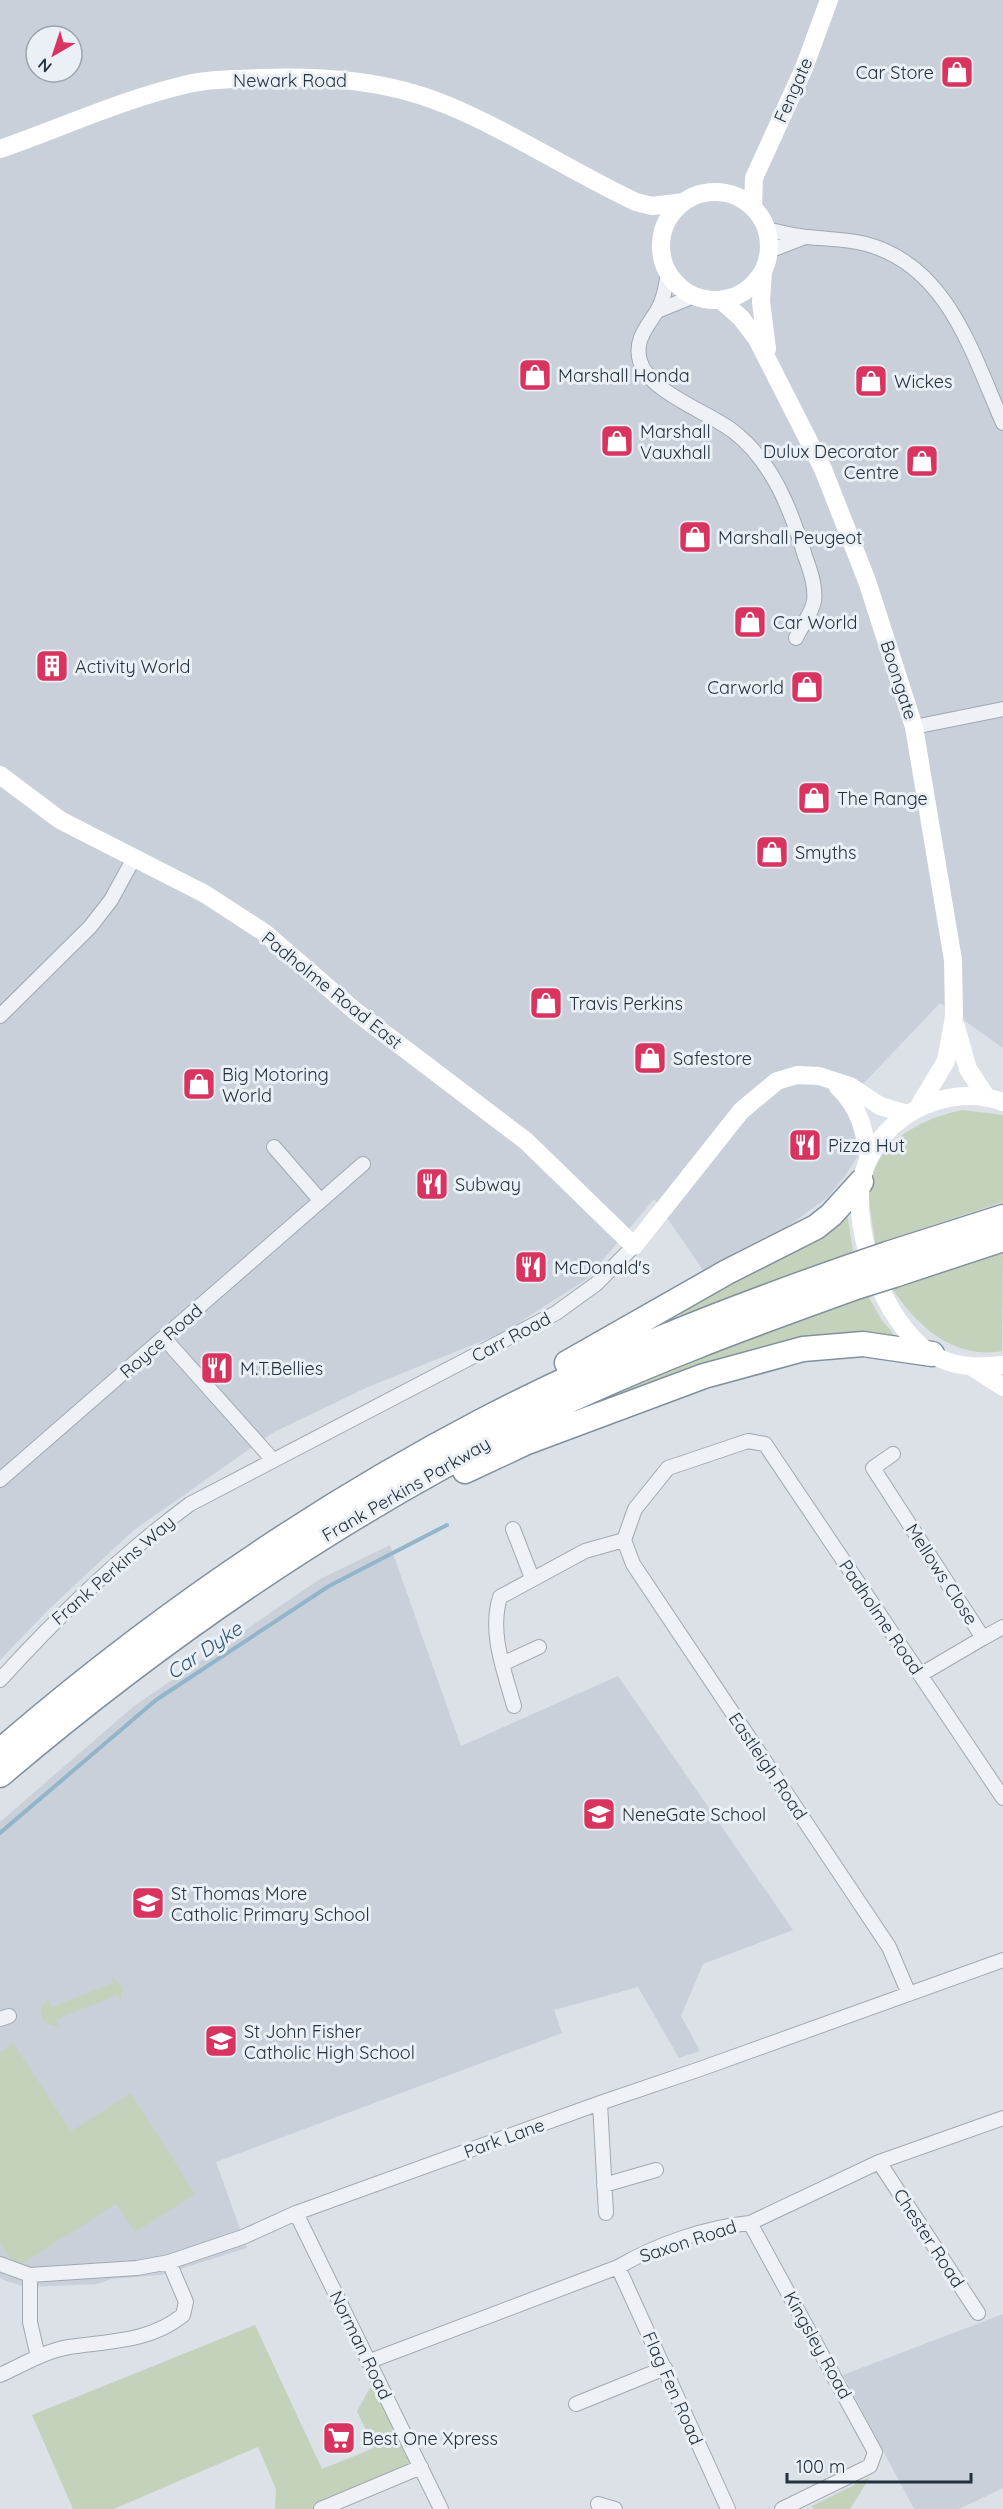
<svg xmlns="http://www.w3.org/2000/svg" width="1003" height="2509" font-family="Quicksand,sans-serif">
  <rect width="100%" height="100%" fill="#dbe1e7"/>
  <path fill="#c9d0d9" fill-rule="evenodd" d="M0 0H1003V1048L940 1003 845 1103 859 1124 857 1157 845 1176 827 1198 781 1231 703 1270 654 1199 587 1279 504 1332 368 1387 274 1432 134 1530 48 1610 0 1660ZM36 36H72V72H36Z
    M390 1545 461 1746 618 1676 793 1930 703 1964 681 2016 700 2051 679 2058 638 1987 554 2010 562 2033 216 2162 247 2248 161 2275 111 2279 97 2284 25 2287 4 2280 0 2278V1822L134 1706 320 1579Z
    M1003 2314V2488L959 2509H914L843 2375Z"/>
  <path fill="#c4d2bb" d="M963 1110 1003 1115V1202L875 1244C874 1229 870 1213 869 1198 868 1146 920 1118 963 1110Z
    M847 1214 853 1251 684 1320 678 1311Z
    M1003 1250 1002 1351C953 1360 916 1325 891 1287Z
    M867 1294 881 1319 896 1337 619 1397 615 1389Z
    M112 1977 123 1988 120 2001 118 1995 56 2019 59 2027 45 2023C39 2013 39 2006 48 1999L52 2007 113 1983Z
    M13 2043 71 2131 131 2093 195 2194 135 2232 116 2204 23 2263 10 2259 0 2243V2052Z
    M255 2325 322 2469 374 2448 357 2411 375 2379 418 2465 316 2509H275L276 2489 258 2447 114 2509H73L32 2415Z
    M870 2477 850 2509H813L812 2506Z"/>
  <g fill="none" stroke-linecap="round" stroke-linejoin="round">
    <path stroke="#92b5cb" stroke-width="4" d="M0 1833 156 1700 329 1586 447 1525"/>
    <g stroke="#a0a9b1" stroke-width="16">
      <path id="street" d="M766 229C780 232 793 236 807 237 827 239 846 239 866 244 948 266 972 353 1003 423
        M769 251 805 237
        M668 272C666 286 664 299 657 311 647 327 634 340 640 361 649 392 708 412 733 431 773 462 791 510 805 556 810 570 816 586 814 601 812 613 801 627 796 638
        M657 311 694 296
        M914 727 1003 709
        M0 1016 90 927 111 900 134 858
        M274 1147 320 1200
        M164 1338 272 1459
        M893 1454 873 1468 983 1638 920 1675
        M0 1480 363 1164
        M513 1529 532 1578
        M624 1540 635 1509 668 1468 748 1441 765 1444 1003 1798
        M624 1540 633 1564 889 1947 909 1994
        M983 1638 1003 1627
        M502 1664 539 1647
        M0 1680C59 1615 120 1556 190 1504L556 1313 596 1284 634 1246
        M514 1706C504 1670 489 1633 500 1597L585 1551 624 1540
        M0 2019 9 2016
        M600 2103 606 2213
        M879 2162 978 2313
        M604 2185 656 2170
        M296 2213 441 2509
        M750 2223 875 2452 870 2466 782 2509
        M0 2264 30 2275 137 2268 169 2262 243 2237 296 2213 600 2103 700 2069 1003 1960
        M618 2267 728 2509
        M30 2275V2322L38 2357
        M370 2361 618 2267C656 2245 706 2227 750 2223L879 2162 1003 2118
        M0 2375C22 2365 45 2351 69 2347 109 2341 150 2342 183 2315L186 2302 169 2262
        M576 2404 665 2368
        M598 2504 615 2509
        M321 2509 421 2467"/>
    </g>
    <g stroke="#81909f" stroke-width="27">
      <path id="highway" d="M887 1254 1003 1217
        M894 1275 1003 1239
        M567 1363 727 1272 816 1227 831 1215 861 1182
        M465 1471 527 1442 704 1376 803 1349 863 1344 932 1354
        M0 1751C148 1623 308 1512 482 1421 600 1359 726 1310 852 1266
        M0 1775C138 1658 284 1554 442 1467 471 1451 500 1433 530 1419 636 1367 747 1326 859 1286"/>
    </g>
    <use href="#street" stroke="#eef1f5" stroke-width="14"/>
    <path stroke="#fff" stroke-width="18" d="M0 149C61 128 121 100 184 85 208 79 235 79 260 78 324 76 387 80 447 105 512 132 572 172 636 202L652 206 684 202
      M661 246a54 54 0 1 1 108 0a54 54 0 1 1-108 0Z
      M753 208 754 178 804 68 829 0
      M763 271 761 302 767 349
      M721 300 741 318 757 339 823 469 867 581 914 727 953 960 954 1017 946 1061 919 1106
      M0 775 60 820 205 894 265 933 355 1011 526 1141 634 1246 741 1111 777 1081 797 1075 819 1076 850 1086 880 1106 907 1114
      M956 1027 968 1069 987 1098
      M838 1087C860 1108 864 1129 869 1159
      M1003 1102C943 1080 870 1121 861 1185 853 1239 888 1335 941 1359 961 1368 981 1367 1003 1365
      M972 1367 1003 1387"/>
    <use href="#highway" stroke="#fff" stroke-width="24"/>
    <g stroke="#81909f" stroke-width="27" stroke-linecap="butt">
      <path id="highway-bridge" d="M852 1266 887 1254
        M859 1286 894 1275"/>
    </g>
    <use href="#highway-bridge" stroke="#fff" stroke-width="24"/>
  </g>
  <defs>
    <g id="shop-square" transform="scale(1.725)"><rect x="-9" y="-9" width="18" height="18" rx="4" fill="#d93360" stroke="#eaf0f5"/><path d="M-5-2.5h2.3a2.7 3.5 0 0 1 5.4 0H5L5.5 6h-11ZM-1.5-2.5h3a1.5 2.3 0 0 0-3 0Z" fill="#fff"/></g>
    <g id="building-square" transform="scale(1.725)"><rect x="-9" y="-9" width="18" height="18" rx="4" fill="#d93360" stroke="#eaf0f5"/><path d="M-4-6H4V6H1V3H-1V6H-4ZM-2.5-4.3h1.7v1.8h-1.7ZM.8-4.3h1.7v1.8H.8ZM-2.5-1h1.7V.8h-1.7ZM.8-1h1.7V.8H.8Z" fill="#fff"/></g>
    <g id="restaurant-square" transform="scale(1.725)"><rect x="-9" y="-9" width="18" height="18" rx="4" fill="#d93360" stroke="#eaf0f5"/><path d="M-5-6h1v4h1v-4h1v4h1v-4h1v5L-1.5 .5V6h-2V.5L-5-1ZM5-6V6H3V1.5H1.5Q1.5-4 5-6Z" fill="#fff"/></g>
    <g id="school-square" transform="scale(1.725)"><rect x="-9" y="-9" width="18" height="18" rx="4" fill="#d93360" stroke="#eaf0f5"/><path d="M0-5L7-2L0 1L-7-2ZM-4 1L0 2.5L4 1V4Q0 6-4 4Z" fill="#fff"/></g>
    <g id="supermarket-square" transform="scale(1.725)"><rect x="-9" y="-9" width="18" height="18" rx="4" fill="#d93360" stroke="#eaf0f5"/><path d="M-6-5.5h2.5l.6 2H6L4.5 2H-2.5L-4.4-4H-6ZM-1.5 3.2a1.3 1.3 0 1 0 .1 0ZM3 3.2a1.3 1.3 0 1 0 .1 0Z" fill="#fff"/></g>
  </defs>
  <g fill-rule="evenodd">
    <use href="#shop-square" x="957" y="72"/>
    <use href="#shop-square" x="535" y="375"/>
    <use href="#shop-square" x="871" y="381"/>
    <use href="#shop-square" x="617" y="441"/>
    <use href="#shop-square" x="922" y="461"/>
    <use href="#shop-square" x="695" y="537"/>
    <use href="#shop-square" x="750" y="622"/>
    <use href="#building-square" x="52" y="666"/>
    <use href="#shop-square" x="807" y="687"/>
    <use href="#shop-square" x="814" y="798"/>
    <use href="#shop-square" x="772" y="852"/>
    <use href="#shop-square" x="546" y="1003"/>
    <use href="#shop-square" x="650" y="1058"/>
    <use href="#shop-square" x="199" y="1084"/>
    <use href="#restaurant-square" x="805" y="1145"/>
    <use href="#restaurant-square" x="432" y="1184"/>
    <use href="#restaurant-square" x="531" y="1267"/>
    <use href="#restaurant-square" x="217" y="1368"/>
    <use href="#school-square" x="599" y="1814"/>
    <use href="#school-square" x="148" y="1903"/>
    <use href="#school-square" x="221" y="2041"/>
    <use href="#supermarket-square" x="339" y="2438"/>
  </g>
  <g text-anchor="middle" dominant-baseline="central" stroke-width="6" stroke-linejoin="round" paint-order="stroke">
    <g font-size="18" fill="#24313e" stroke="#eaf0f5" text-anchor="start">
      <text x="934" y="72" text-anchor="end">Car Store</text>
      <text x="558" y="375">Marshall Honda</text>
      <text x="894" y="381">Wickes</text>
      <text x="640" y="431">Marshall<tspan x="640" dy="21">Vauxhall</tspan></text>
      <text x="899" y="451" text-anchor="end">Dulux Decorator<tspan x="899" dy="21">Centre</tspan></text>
      <text x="718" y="537">Marshall Peugeot</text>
      <text x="773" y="622">Car World</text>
      <text x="75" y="666">Activity World</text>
      <text x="784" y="687" text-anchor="end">Carworld</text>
      <text x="837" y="798">The Range</text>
      <text x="795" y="852">Smyths</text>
      <text x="569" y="1003">Travis Perkins</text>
      <text x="673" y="1058">Safestore</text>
      <text x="222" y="1074">Big Motoring<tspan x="222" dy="21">World</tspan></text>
      <text x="828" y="1145">Pizza Hut</text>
      <text x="455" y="1184">Subway</text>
      <text x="554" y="1267">McDonald's</text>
      <text x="240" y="1368">M.T.Bellies</text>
      <text x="622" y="1814">NeneGate School</text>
      <text x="171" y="1893">St Thomas More<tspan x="171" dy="21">Catholic Primary School</tspan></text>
      <text x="244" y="2031">St John Fisher<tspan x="244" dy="21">Catholic High School</tspan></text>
      <text x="362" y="2438">Best One Xpress</text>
    </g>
    <g font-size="18" fill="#24313e" stroke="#eaf0f5">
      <text x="290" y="80">Newark Road</text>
      <text transform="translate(793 90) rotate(-66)">Fengate</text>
      <text transform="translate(899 680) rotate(72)">Boongate</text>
      <text transform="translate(332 990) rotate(39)">Padholme Road East</text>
      <text transform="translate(511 1337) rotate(-28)">Carr Road</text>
      <text transform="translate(161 1341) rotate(-41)">Royce Road</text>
      <text transform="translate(406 1489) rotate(-30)">Frank Perkins Parkway</text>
      <text transform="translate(113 1570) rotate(-41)">Frank Perkins Way</text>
      <text transform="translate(942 1574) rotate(57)">Mellows Close</text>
      <text transform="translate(881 1617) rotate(56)">Padholme Road</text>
      <text transform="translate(768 1766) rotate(56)">Eastleigh Road</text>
      <text transform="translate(504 2138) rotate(-20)">Park Lane</text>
      <text transform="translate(929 2238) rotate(57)">Chester Road</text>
      <text transform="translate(688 2241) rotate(-18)">Saxon Road</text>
      <text transform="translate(361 2345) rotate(64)">Norman Road</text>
      <text transform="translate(818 2345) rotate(61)">Kingsley Road</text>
      <text transform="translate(673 2388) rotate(66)">Flag Fen Road</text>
    </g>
    <g font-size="20" font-style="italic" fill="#2b5575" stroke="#eaf0f5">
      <text transform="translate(204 1650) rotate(-34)">Car Dyke</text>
    </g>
  </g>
  <g transform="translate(54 54) rotate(219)"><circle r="28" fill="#eaf0f5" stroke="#9ba4ac" stroke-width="1.5"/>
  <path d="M0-4.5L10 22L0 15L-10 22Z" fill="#d93360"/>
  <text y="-9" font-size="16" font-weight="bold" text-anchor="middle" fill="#24313e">N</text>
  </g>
  <path d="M787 2473v9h184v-9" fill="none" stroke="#24313e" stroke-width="3"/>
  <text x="796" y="2473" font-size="18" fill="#24313e" stroke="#eaf0f5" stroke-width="4.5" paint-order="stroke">100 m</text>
</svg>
